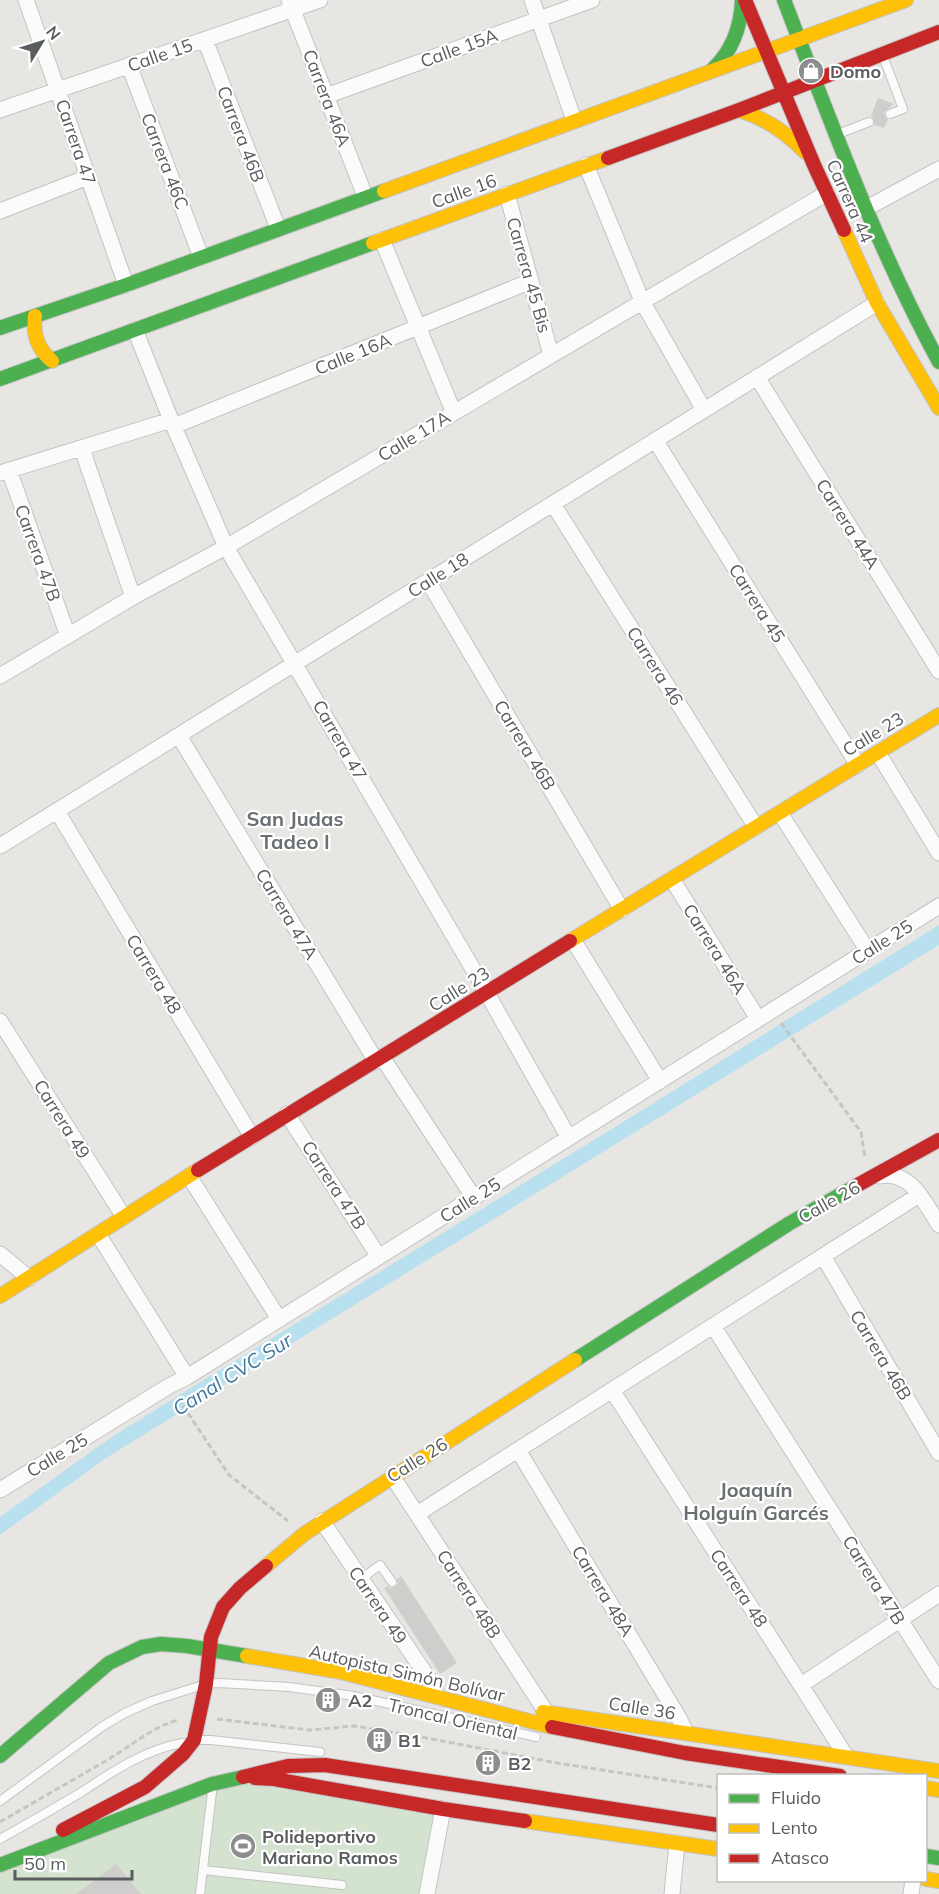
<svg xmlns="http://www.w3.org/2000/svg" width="939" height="1894" font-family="Mulish,sans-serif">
  <rect width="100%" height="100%" fill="#e8e6e2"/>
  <path fill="#d4e3cf" d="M245 1778 443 1809 427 1894H0V1865Z"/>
  <path fill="#b9e0ef" d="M939 925V945L106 1458 0 1535V1517L113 1436 628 1119Z"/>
  <path fill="#d0cecc" d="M878 98 894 104 884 112 885 117 888 119 884 128 874 125V119L871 116Z
    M401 1576 457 1663 440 1674 384 1588 387 1586 390 1588 395 1587 398 1584 397 1579Z
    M116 1864 141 1894H76Z"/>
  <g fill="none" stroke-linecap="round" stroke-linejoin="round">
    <g stroke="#c4c3c3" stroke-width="10">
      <path id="lane" d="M883 56 903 109 890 114
        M838 134 869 122
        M361 1579 380 1565 392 1582
        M197 1740H211L320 1752
        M0 1801 103 1726 125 1713 152 1701 206 1684 219 1683 289 1687 354 1696 536 1737
        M0 1839C27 1824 53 1809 80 1793 112 1772 144 1750 182 1743
        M203 1870 342 1885
        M200 1894 212 1792"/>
    </g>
    <g stroke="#c4c3c3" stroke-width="17">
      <path id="street" d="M26 0 126 285
        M289 0 365 196
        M532 0 574 120
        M205 40 278 228
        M129 65 201 257
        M326 96 592 0
        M0 110 320 0
        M586 165 642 301 704 410
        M507 194 551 355
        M865 209 939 169
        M0 211 88 177
        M382 240 454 413
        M135 330 171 420 226 547 480 981 569 1138
        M757 377 939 671
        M174 426 531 281
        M655 440 858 765
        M82 449 133 597
        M9 470 68 636
        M0 473 171 420
        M553 504 756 827
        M428 581 622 910
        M0 676 133 597 226 547 827 193
        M179 736 376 1061
        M878 753 939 853
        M57 811 252 1137
        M780 813 868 951
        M0 846 877 303
        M672 879 758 1019
        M573 940 660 1081
        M0 1021 124 1217
        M382 1057 474 1198
        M287 1114 379 1257
        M189 1176 279 1319
        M880 1176C911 1170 925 1203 939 1225
        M98 1234 187 1377
        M0 1254 29 1278
        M823 1256 939 1453
        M713 1326 939 1681
        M612 1390 846 1756
        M518 1450 679 1718 686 1733
        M392 1476 546 1712
        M0 1490 169 1386 187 1377 939 906
        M417 1514 919 1195
        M322 1521 435 1688
        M801 1685 939 1594
        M427 1894 443 1809
        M672 1894 677 1843
        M911 1894 913 1880"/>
    </g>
    <g stroke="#c3c3c3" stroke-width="16">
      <path id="fast" d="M784 0C831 123 876 246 939 362
        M713 69C733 50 741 27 742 0
        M0 328 126 285 384 191
        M0 379 373 243
        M575 1360 790 1223 854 1187
        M0 1756 109 1663 142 1647 161 1644 187 1646 247 1656
        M926 1856 939 1858
        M0 1865 212 1784 243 1777"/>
    </g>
    <g stroke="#c3c3c3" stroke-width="16">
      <path id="slow" d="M739 110C765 118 786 132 805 152
        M384 191 906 0
        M844 230 877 303 939 408
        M373 243 608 158
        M35 316C33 335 37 348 52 361
        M570 941 939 715
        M0 1296 198 1170
        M266 1566 304 1534 575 1360
        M247 1656 341 1672 552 1727
        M543 1712 939 1771
        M926 1788 939 1790
        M525 1821 718 1849
        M926 1879 939 1881"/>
    </g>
    <g stroke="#c3c3c3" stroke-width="16">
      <path id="jam" d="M745 0 814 165 844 230
        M608 158 739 110 939 32
        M198 1170 570 941
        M854 1187 939 1140
        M552 1727 685 1753 840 1776
        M243 1777 288 1766 325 1765 718 1825
        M255 1778 274 1779 443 1809 525 1821
        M63 1830 145 1787 183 1754 194 1740 206 1684 211 1637 223 1607 240 1588 266 1566"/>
    </g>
    <path stroke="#c2c7c4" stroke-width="3" stroke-dasharray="6 3" stroke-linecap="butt" d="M781 1023 861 1132 865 1158
      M178 1398 229 1475 288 1521
      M217 1719 309 1730 355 1726 432 1739 557 1763 718 1788
      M0 1822C36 1801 73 1780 109 1759 131 1746 152 1727 178 1720"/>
    <use href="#lane" stroke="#fcfbfb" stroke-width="8"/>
    <use href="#street" stroke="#fcfbfb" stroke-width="15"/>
    <use href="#fast" stroke="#4caf50" stroke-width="14"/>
    <use href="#slow" stroke="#ffc107" stroke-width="14"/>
    <use href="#jam" stroke="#c62828" stroke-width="14"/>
  </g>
  <defs>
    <g id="shop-disc" transform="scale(1.35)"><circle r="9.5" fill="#8b8d8e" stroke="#fff"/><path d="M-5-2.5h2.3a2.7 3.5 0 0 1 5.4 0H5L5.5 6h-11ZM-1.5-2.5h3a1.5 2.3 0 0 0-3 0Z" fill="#fff"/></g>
    <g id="building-disc" transform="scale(1.35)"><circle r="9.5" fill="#8b8d8e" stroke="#fff"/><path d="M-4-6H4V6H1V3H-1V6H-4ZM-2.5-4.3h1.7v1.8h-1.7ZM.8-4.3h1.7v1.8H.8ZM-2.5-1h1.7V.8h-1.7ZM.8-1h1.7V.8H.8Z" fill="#fff"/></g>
    <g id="stadium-disc" transform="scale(1.35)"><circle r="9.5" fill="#8b8d8e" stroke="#fff"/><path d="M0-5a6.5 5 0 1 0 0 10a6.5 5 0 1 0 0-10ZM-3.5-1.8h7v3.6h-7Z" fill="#fff"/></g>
  </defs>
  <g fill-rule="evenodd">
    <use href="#shop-disc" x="811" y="71"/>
    <use href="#building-disc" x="328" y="1700"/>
    <use href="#building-disc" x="379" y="1740"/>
    <use href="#building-disc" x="488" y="1763"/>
    <use href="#stadium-disc" x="243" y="1846"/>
  </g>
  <g text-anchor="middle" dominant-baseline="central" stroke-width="4.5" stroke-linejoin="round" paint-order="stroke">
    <g font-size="18" fill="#595d60" stroke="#fff">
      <text transform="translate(459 48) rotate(-20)">Calle 15A</text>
      <text transform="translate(160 55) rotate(-19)">Calle 15</text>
      <text transform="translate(327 98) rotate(69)">Carrera 46A</text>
      <text transform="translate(241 134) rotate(69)">Carrera 46B</text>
      <text transform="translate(76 142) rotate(71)">Carrera 47</text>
      <text transform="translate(165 161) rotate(69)">Carrera 46C</text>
      <text transform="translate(464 191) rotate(-20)">Calle 16</text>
      <text transform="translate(850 201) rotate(66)">Carrera 44</text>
      <text transform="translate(529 275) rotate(74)">Carrera 45 Bis</text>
      <text transform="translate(353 354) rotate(-22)">Calle 16A</text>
      <text transform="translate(414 436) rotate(-31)">Calle 17A</text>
      <text transform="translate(848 524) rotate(58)">Carrera 44A</text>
      <text transform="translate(38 553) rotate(70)">Carrera 47B</text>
      <text transform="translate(438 575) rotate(-32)">Calle 18</text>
      <text transform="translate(757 603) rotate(58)">Carrera 45</text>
      <text transform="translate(655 666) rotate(58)">Carrera 46</text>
      <text transform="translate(873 734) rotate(-31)">Calle 23</text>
      <text transform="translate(340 740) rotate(60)">Carrera 47</text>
      <text transform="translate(525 745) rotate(59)">Carrera 46B</text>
      <text transform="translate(287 914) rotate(59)">Carrera 47A</text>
      <text transform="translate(882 942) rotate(-32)">Calle 25</text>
      <text transform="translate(715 949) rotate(58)">Carrera 46A</text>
      <text transform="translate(154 974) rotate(59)">Carrera 48</text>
      <text transform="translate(459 989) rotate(-32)">Calle 23</text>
      <text transform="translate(62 1119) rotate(58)">Carrera 49</text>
      <text transform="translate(334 1185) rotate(57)">Carrera 47B</text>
      <text transform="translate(470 1200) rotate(-32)">Calle 25</text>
      <text transform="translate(829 1202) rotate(-29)">Calle 26</text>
      <text transform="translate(881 1355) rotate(59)">Carrera 46B</text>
      <text transform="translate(57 1455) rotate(-31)">Calle 25</text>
      <text transform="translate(417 1460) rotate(-32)">Calle 26</text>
      <text transform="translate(874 1580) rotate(58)">Carrera 47B</text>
      <text transform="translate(739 1588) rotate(57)">Carrera 48</text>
      <text transform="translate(603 1591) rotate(59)">Carrera 48A</text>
      <text transform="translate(469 1594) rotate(57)">Carrera 48B</text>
      <text transform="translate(378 1605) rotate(56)">Carrera 49</text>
      <text transform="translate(407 1673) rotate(13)">Autopista Simón Bolívar</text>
      <text transform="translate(642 1708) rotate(9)">Calle 36</text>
      <text transform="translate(453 1719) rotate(13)">Troncal Oriental</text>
    </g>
    <g font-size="18" font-weight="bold" fill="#595d60" stroke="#fff" text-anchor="start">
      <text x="830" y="71">Domo</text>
      <text x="348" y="1700">A2</text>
      <text x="398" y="1740">B1</text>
      <text x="508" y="1763">B2</text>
      <text x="262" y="1836">Polideportivo<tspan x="262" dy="21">Mariano Ramos</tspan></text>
    </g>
    <g font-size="20" font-weight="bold" fill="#6a6f72" stroke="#fff">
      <text x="295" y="818">San Judas<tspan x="295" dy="23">Tadeo I</tspan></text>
      <text x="756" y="1489">Joaquín<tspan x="756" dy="23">Holguín Garcés</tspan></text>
    </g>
    <g font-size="20" font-style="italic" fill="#437a9c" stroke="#fff">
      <text transform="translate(232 1374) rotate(-32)">Canal CVC Sur</text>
    </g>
  </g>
  <rect x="717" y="1774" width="210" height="108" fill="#ffffff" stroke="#bdbebf" stroke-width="1.5"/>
  <rect x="729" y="1794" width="30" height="9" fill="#4caf50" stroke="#bdbebf" stroke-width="1.5"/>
  <text x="771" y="1804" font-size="18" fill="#595d60">Fluido</text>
  <rect x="729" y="1824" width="30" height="9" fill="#ffc107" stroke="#bdbebf" stroke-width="1.5"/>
  <text x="771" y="1834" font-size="18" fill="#595d60">Lento</text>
  <rect x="729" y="1854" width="30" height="9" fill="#c62828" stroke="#bdbebf" stroke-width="1.5"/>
  <text x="771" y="1864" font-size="18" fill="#595d60">Atasco</text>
  <g transform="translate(42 42) rotate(52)" stroke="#ffffff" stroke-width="4.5" paint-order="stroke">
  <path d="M0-4.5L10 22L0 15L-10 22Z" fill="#595d60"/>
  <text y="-9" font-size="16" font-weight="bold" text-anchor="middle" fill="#595d60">N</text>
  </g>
  <path d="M15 1870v9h117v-9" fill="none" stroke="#595d60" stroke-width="3"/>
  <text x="24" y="1870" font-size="18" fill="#595d60" stroke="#ffffff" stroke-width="4.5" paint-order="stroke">50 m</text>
</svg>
